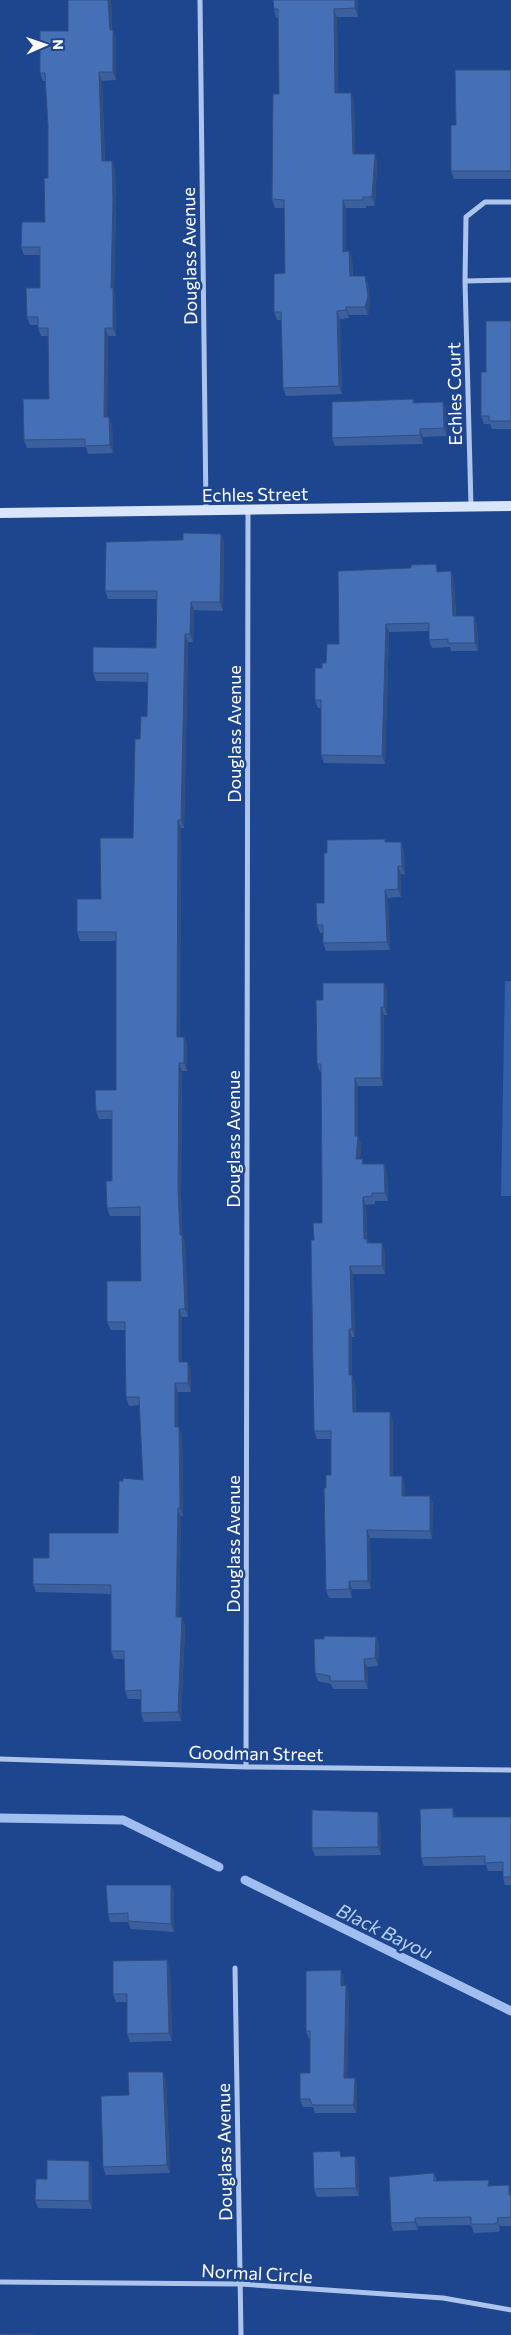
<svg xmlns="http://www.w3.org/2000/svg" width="511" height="2335" font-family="Commissioner,sans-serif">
  <rect width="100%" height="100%" fill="#1e468f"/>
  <path fill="#315fac" d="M505 981H511V1196H501Z"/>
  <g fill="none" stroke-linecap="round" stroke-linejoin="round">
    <path stroke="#a0beef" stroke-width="9" d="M0 1818 123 1820 219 1867
      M245 1880 511 2011"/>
    <path stroke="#adc5ed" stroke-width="5" d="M200 0 206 511
      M465 281 511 280
      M471 506 465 281 466 217 485 202H511
      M0 1759 246 1767 511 1770
      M246 1767 248 511
      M235 1968 241 2335
      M0 2282 240 2284 443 2298 511 2310"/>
    <path stroke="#d9e5fa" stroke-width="10" d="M0 513 511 506"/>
  </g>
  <path fill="#3c609d" d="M68 0H111L112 30H113L116 38V80L102 81 105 161H112L115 169 116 208 114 291 115 296 116 336H108L107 417H109L112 425 113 453 88 454 86 447 27 448 24 440 49 399 48 336H41L38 328V325H30L27 317 40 288V255H24L21 247 45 222 48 178V126L45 81H43L40 73 68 31Z
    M358 0V17H337L338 93H351L354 101 355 154H375L377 162 375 206H366V208H346V252L349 251 352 259 353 276H365L368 284 370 304 368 315H349V318L340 319 342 394 286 396 283 388 282 320H277L274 312 285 273 284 208H275L272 199 279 94 278 18H276L274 9Z
    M511 70V179H454L451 171 456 125Z
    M511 321V429H492L490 424H484L481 416 486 372Z
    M413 399 415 403 443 402 446 410 447 436 423 437V444L335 446 332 438Z
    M221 534 224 543 223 611 194 610 193 642H188L184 828H181L180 1037H184L187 1045V1071H182L181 1198 182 1235 185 1243 188 1317H182V1362L191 1370V1392H178V1427L182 1435 183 1516H181L179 1617 185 1626 181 1721 144 1722 141 1713V1699H128L125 1691 124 1659H114L111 1651V1594L36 1592 33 1584 49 1558 118 1533 143 1480 139 1405 129 1406 126 1397 125 1330H111L107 1322 141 1281 140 1216H110L107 1208 112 1181V1119H99L96 1111 116 1090V941H80L77 932 101 899 133 838 140 739 147 717 148 682 96 681 93 673 156 648 157 599H108L105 591 183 540Z
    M439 572 454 579 456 616 477 624 478 651H451L450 647 432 648 429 640V631L389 632 385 764 324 763 321 755V708H318L315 700 322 668 326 663 339 644Z
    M385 839 386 842 404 850 405 875 401 874V897L388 898 390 950 326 951 323 943V933H320L317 925 324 903 327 853Z
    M384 983 387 991V1015H384L383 1086H358V1137L361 1144 360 1159 365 1164H384L387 1172 388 1201H375V1204L366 1205 367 1239 369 1243 385 1251V1274H353L355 1337H352V1377L355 1383 356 1412 393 1421V1476L405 1484V1496H430L433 1504 432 1539 370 1538 371 1589H352V1598H329L326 1590V1488L331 1475V1439H317L314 1431V1240L322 1223 321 1072H320L317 1064 323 1000Z
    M376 1637 379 1645 378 1666 367 1667 368 1689H333L331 1684 318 1681 315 1673 324 1639Z
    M378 1812 380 1820 381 1855 315 1856 312 1848Z
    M456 1816V1817H511V1885H505L503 1877V1871H488L486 1865 424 1866 421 1858Z
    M171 1885 174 1893V1932L131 1929 128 1922H110L108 1914Z
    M167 1960 170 1968 172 2041 130 2042 127 2034V2002H116L113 1994Z
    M344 1978V1986L349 1994 347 2078H355L357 2086V2109L356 2113H315L313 2107H303L300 2099 310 2073V2039H309L306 2031Z
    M166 2080 170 2173 106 2175 103 2167 129 2095Z
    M355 2156 358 2165 359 2196 317 2197 314 2189 343 2157Z
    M89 2161 92 2169V2209L38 2208 35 2200 47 2179Z
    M434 2173 437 2181 491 2186 511 2192V2226H500V2231L497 2232 474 2233 471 2225 418 2226V2230L393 2231 391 2223Z"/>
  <path fill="#314e7f" d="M108 0H111L112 38 110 30Z
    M355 0H358V17L355 8Z
    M334 9 337 17 338 102 335 93Z
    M113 30 116 38V80L113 72Z
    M99 72 102 81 105 169 102 161Z
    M351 93 354 101 356 162 353 154Z
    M375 154 377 162 375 206 372 197Z
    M112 161 115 169 116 208 114 291 115 296 116 336 113 328 111 288Z
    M343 200 346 208V260L343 252Z
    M349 251 352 259 353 284 350 276Z
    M365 276 368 284 370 304 368 315 365 307Z
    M346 307 349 315V318L346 310Z
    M337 311 340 319 342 394 339 386Z
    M105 328 108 336 107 425 104 417Z
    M443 402 446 410 447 436 444 428Z
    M109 417 112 425 113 453 110 445Z
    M420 429 423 437V444L420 435Z
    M221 534 224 543 223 611 220 602Z
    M451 571 454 579 456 624 453 616Z
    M191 602 194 610 193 642 190 634Z
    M474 616 477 624 478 651 475 643Z
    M386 624 389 632 385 764 382 756Z
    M185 634 188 642 184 828 181 820Z
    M178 820 181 828 180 1045 177 1037Z
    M401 842 404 850 405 875 402 866Z
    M398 866 401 874V897L398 889Z
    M385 890 388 898 390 950 387 942Z
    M384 983 387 991V1015L384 1007Z
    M381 1007 384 1015 383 1086 381 1078Z
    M184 1037 187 1045V1071L184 1063Z
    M179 1063 182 1071 181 1198 183 1243 180 1235 178 1189Z
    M355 1078 358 1086V1137L361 1144 359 1167 356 1159Z
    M384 1164 387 1172 388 1201 385 1193Z
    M363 1197 366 1205 367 1247 364 1239Z
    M182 1235 185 1243 188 1317 185 1309Z
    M382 1243 385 1251V1274L382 1266Z
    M350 1266 353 1274 355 1337 352 1329Z
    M179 1309 182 1317V1370L179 1362Z
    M349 1329 352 1337V1376L355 1383 356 1420 353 1412 349 1375Z
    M188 1362 191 1370V1392L188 1383Z
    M175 1383 178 1392V1435L175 1427Z
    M390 1412 393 1421V1484L390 1476Z
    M179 1427 182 1435 183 1516 180 1508Z
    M402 1476 405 1484V1504L402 1496Z
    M430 1496 433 1504 432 1539 430 1531Z
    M178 1508 181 1516 179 1626 176 1617Z
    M367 1530 370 1538 371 1589 368 1581Z
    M349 1581 352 1589V1598L349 1589Z
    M182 1617 185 1626 181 1721 178 1712Z
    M376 1637 379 1645 378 1666 375 1658Z
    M364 1659 367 1667 368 1689 365 1681Z
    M453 1808 456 1816V1825L453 1817Z
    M378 1812 380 1820 381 1855 378 1847Z
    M171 1885 174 1893V1932L171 1924Z
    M167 1960 170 1968 172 2041 169 2033Z
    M341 1970 344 1978V1994L341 1986Z
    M346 1985 349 1994 347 2086 344 2078Z
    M163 2072 166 2080 170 2173 167 2165Z
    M355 2078 357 2086V2109L356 2113 353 2105Z
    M355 2156 358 2165 359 2196 356 2188Z
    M89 2161 92 2169V2209L89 2201Z
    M509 2185 511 2192V2200L509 2195Z
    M415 2218 418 2226V2230L415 2222Z
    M497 2218 500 2226V2231L498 2222Z"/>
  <path fill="#4670b6" stroke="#314e7f" d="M68 0H108L110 30H113V72H99L102 161H112L113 200 111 288H113V328H105L104 417H109L110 445 85 446V439L24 440 23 399H49L48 328H38V317H27L26 288H40V247H21L22 222H45L44 178H48V126L45 73H40V31H68Z
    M273 0H355V8L334 9 335 93H351L353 154H375L372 197H363V200H343V252L349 251 350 276H365L368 296 365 307H346V310L337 311 339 386 283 388 281 312H274V274L285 273 284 200 272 199 273 94H279L278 9H274Z
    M455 70H511V171H451V125H456Z
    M486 321H511V421H489V416H481V372H486Z
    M413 399V403L443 402 444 428 420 429V435L332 438V402Z
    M183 533 221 534 220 602H191L190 634H185L181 820H178L177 1037H184V1063H179L178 1189 180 1235H182L185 1309H179V1362H188V1383H175V1427H179L180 1508H178L176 1617H182L178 1712 141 1713V1690L125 1691 124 1651H111V1585L33 1584V1558H49V1533H118L119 1481H123V1478L143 1480 139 1397H126L125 1322H107V1281H141L140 1207 107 1208 106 1181H112V1111H96L95 1090H116V932H77V899H101L100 838H133L135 739H140L141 716 147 717 148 673H93V647L156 648 157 591H105L106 542 183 540Z
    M436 564 437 572 451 571 453 616H474L475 643H448V639L429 640V623L386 624 382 756 321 755V700H315V668H322V663H326L327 644H339L338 571 411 568V565Z
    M385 839V842H401L402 866H398V889L385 890 387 942 323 943V925H317L316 903H324V853H327V840Z
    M323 983H384V1007H381V1078H355V1136H358L356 1159H363L362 1164H384L385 1193H372V1196L363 1197 364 1239H367V1243H382V1266H350L352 1329H349V1375H352L353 1412H390V1476H402V1496H430V1531L367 1530 368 1581H349V1589L326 1590 324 1488H326V1475H331V1431H314L311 1240H314L313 1223H322V1184L321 1064H317L316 1000H323Z
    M324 1636 376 1637 375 1658 364 1659 365 1681H330V1676L315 1673 314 1639H324Z
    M453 1808V1817H511V1877H503V1862L485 1863V1856L421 1858 420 1809Z
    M312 1810 378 1812V1847L312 1848Z
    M106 1885H171V1924L128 1921V1913L108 1914Z
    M167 1960 169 2033 127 2034V1994H113V1961Z
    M341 1970V1986L346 1985 344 2078H355L354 2101 353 2105H312L310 2099H300V2073H310V2031H306V1971Z
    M128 2072H163L167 2165 103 2167 101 2096 129 2095Z
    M340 2151 341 2157 355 2156 356 2188 314 2189 313 2152Z
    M47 2160 89 2161V2201L35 2200 36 2179H47Z
    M434 2173V2181L489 2180 488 2186 509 2185V2195H511V2217L497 2218 498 2222 494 2224H471V2217L415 2218V2222L391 2223 389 2177Z
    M0 2334H36L0 2335Z"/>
  <g text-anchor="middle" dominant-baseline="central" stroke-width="5" stroke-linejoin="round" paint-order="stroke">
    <g font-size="18" fill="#fff" stroke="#1e468f">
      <text transform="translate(189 256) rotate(-91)">Douglass Avenue</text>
      <text transform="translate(454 394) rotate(-91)">Echles Court</text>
      <text transform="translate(255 494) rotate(-1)">Echles Street</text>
      <text transform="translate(234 734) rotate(-90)">Douglass Avenue</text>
      <text transform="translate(233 1139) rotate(-90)">Douglass Avenue</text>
      <text transform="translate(233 1544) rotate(-90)">Douglass Avenue</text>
      <text transform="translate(256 1753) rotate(1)">Goodman Street</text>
      <text transform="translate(224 2152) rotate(-91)">Douglass Avenue</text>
      <text transform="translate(257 2273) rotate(3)">Normal Circle</text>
    </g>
    <g font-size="19" font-style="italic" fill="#b9cff4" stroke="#1e468f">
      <text transform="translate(385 1931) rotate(26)">Black Bayou</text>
    </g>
  </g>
  <g transform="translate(45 45) rotate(88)" stroke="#1e468f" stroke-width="4" paint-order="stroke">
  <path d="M0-4L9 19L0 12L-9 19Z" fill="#ffffff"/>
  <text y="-8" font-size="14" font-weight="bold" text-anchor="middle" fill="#ffffff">N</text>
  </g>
</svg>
